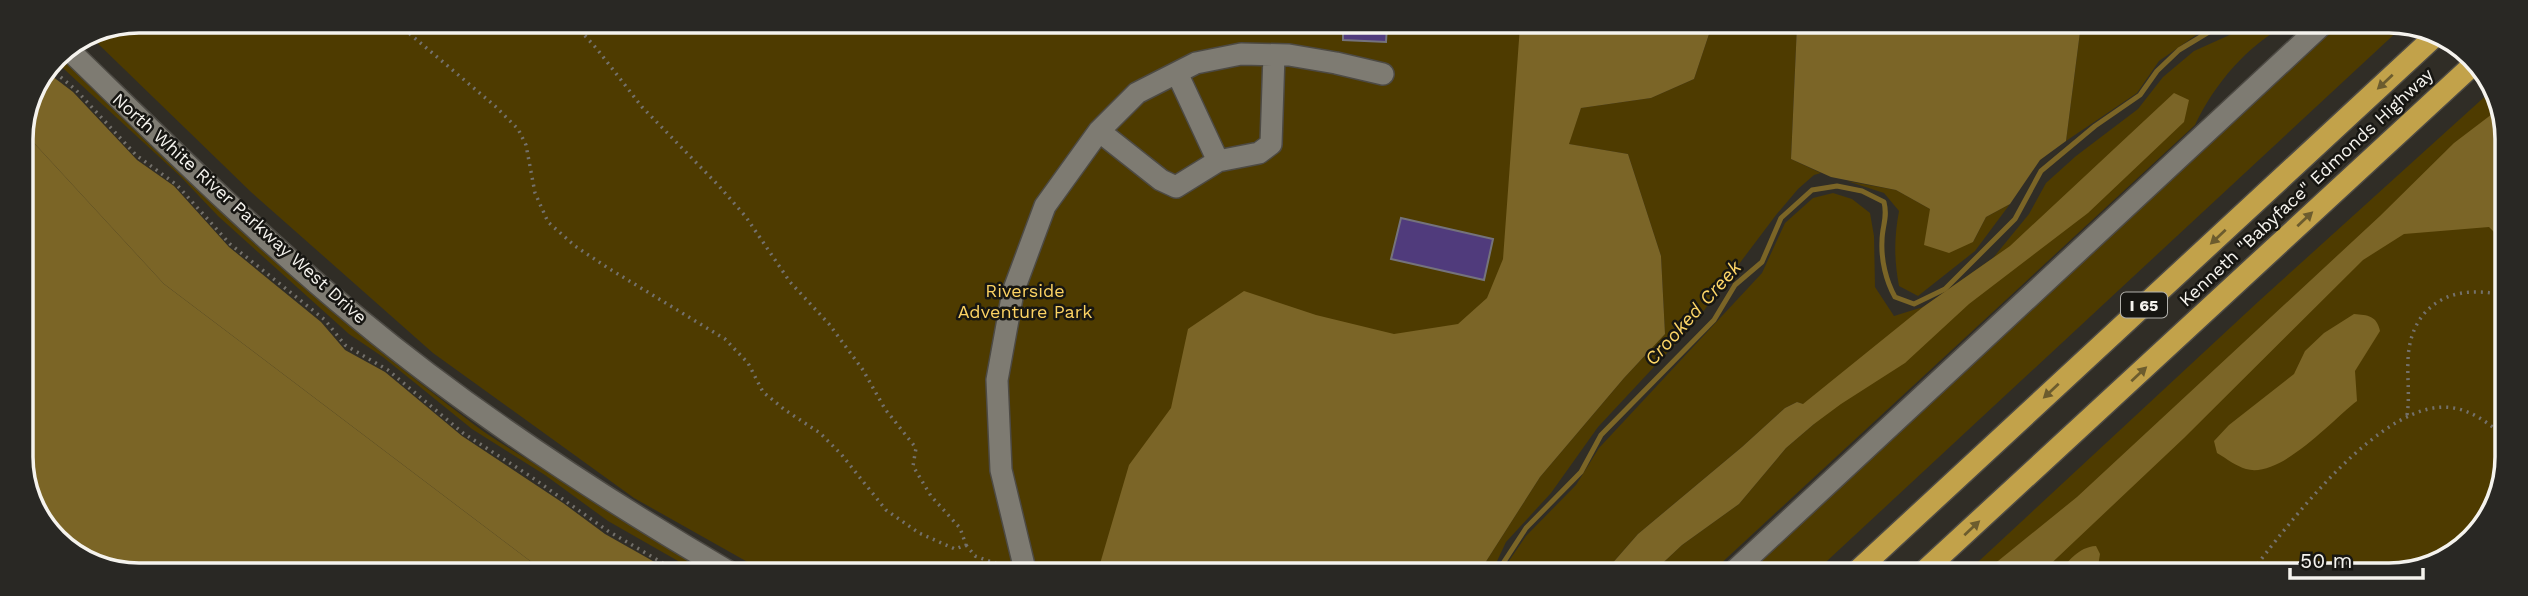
<svg xmlns="http://www.w3.org/2000/svg" width="2528" height="596" font-family="'Work Sans',sans-serif">
  <rect width="100%" height="100%" fill="#302d26"/>
  <path fill="#4e3b00" d="M2341 23H2396L2401 28 1813 574H1746Z
    M2081 24H2212L2159 61 2137 93 2066 141Z
    M2241 24H2287C2247 46 2215 83 2195 125L1716 568 1703 574H1651L1682 545 1739 504 1786 448 1814 424 1810 407 1797 402 1785 408 1742 447 1638 534 1603 574H1500L1526 536 1576 485 1599 448 1762 273 1785 223 1813 198 1833 193 1852 199 1870 213 1874 236 1875 287 1894 316 1923 307 1993 258 2029 214 2046 183 2076 156 2138 109 2163 77 2194 51 2234 33Z
    M1712 25H1797L1791 159 1821 173 1814 175 1798 189 1776 215 1693 325 1598 427 1551 493 1506 542 1491 574H1478L1540 477 1624 378 1665 334 1661 256 1628 154 1568 144 1581 108 1651 98 1694 79Z
    M1553 26 1498 320 1221 491 1182 574 767 573 634 498 433 353 251 192 88 34 94 30Z
    M57 54C190 185 326 314 476 426 503 446 533 462 561 480 610 511 658 543 708 573H699L608 521 545 475 472 429 383 357 349 334 218 216 181 177 64 69 54 59Z
    M2491 91 2505 116V480L2467 545 2396 575 1965 574 2259 301Z
    M1847 181 1896 190 1930 209 1973 242 1986 217 2010 204 1975 251 1918 296 1899 286C1894 259 1894 238 1899 211L1884 193Z"/>
  <path fill="#7b6527" d="M2081 24 2066 141 2040 160 2010 204 1986 217 1973 242 1949 253 1924 245 1930 209 1896 190 1831 177 1791 159 1797 25Z
    M1712 25 1694 79 1651 98 1581 108 1569 144 1628 154 1661 256 1665 334 1624 378 1540 477 1478 574H1097L1129 465 1171 408 1188 329 1244 291 1316 315 1394 334 1458 324 1487 298 1503 259 1520 26Z
    M48 73 73 92 137 160 174 186 229 247 321 322 345 350 385 372 462 436 563 503 605 534 674 573H546L164 284 22 130Z
    M2174 93 2189 100 2184 122 2088 213 1969 304 1905 363 1841 404 1814 424 1786 448 1739 504 1682 545 1651 574H1603L1638 534 1742 447 1785 408 1797 402 1803 404 1923 307 2010 246Z
    M2500 108 2505 116V243L2489 227 2404 234 2363 260 2184 438 2040 574H1982L2077 497 2380 216 2454 143Z"/>
  <path fill="#7b6526" d="M22 130 164 284 546 573H116L56 541 23 480Z
    M2354 314C2368 315 2377 316 2380 331L2355 371 2357 401C2331 421 2280 479 2246 469 2236 466 2227 459 2217 453L2214 441 2229 425 2294 374 2305 351 2324 333Z
    M2096 546 2100 554 2098 566 2092 575 2057 574C2068 562 2078 547 2096 546Z"/>
  <g fill="none" stroke-linecap="round" stroke-linejoin="round">
    <path stroke="#7b6526" stroke-width="5" d="M1496 574 1526 528 1581 472 1601 435 1714 320 1735 285 1762 262 1781 218 1812 190 1837 186 1862 191 1884 202C1888 218 1882 226 1882 241 1881 260 1886 281 1895 297L1914 304 1945 289 2015 219 2041 171 2095 126 2140 95 2157 71 2179 50 2222 24"/>
  </g>
  <path fill="#503b7c" stroke="#75737c" stroke-width="2" d="M1343 26H1387L1386 42 1343 40Z
    M1401 218 1493 239 1484 280 1391 259Z"/>
  <g fill="none" stroke-linecap="round" stroke-linejoin="round">
    <g stroke="#4d4a44" stroke-width="24">
      <path id="minor" d="M67 48C162 140 256 234 359 319 475 415 601 497 731 573
        M1177 73 1218 161
        M1099 131 1161 180 1176 187 1218 161 1259 153 1271 144 1274 55
        M1026 574 1001 470 997 380 1013 292 1045 206 1099 131 1137 93 1196 63 1241 54 1289 55 1336 63 1383 74
        M1731 574 2324 23"/>
    </g>
    <g stroke="#4d4a44" stroke-width="24">
      <path id="highway" d="M1854 574 2435 36
        M1921 574 2476 62"/>
    </g>
    <path stroke="#74716b" stroke-width="3.5" stroke-dasharray="2 5" stroke-linecap="butt" d="M404 29 495 106 518 129 526 145 535 193 548 222 575 246 608 268 725 339 748 363 763 392 785 410 820 433 841 454 886 510 919 533 955 549 966 545 960 528 931 496 913 466 916 448 885 409 863 370 829 324 790 282 746 217 719 186 642 107 597 49 578 28
      M50 68 76 90 136 155 177 185 230 244 325 320 345 345 388 370 463 433 530 476 608 531 680 573
      M2407 415C2410 397 2407 379 2408 360 2410 304 2454 282 2505 296
      M966 545 975 556 1003 566
      M2249 575C2287 526 2384 395 2454 408 2473 411 2491 425 2505 437"/>
    <use href="#minor" stroke="#7e7b72" stroke-width="21"/>
    <use href="#highway" stroke="#c2a24a" stroke-width="21"/>
  </g>
  <defs><path id="oneway-solid" d="M-6-.8H1V-3.2L6.5 0L1 3.2V.8H-6Z" transform="scale(1.75)"/></defs>
  <g fill="#6c5c2e">
    <use href="#oneway-solid" transform="translate(2385 82) rotate(137)"/>
    <use href="#oneway-solid" transform="translate(2305 219) rotate(-43)"/>
    <use href="#oneway-solid" transform="translate(2218 237) rotate(137)"/>
    <use href="#oneway-solid" transform="translate(2139 374) rotate(-43)"/>
    <use href="#oneway-solid" transform="translate(2051 391) rotate(137)"/>
    <use href="#oneway-solid" transform="translate(1972 528) rotate(-43)"/>
  </g>
  <g text-anchor="middle" dominant-baseline="central" stroke-width="5" stroke-linejoin="round" paint-order="stroke">
    <rect fill="#171612" stroke="#b2b1ac" stroke-width="2" x="2121" y="292.5" width="46" height="25" rx="5"/>
    <g font-size="16" font-weight="bold" fill="#f5f3ee">
      <text x="2144" y="305">I 65</text>
    </g>
    <g font-size="18" fill="#f5f3ee" stroke="#171612">
      <text transform="translate(2306 187) rotate(-43)">Kenneth "Babyface" Edmonds Highway</text>
      <text transform="translate(240 208) rotate(42)">North White River Parkway West Drive</text>
    </g>
    <g font-size="18" fill="#fbd263" stroke="#171612">
      <text x="1025" y="290">Riverside<tspan x="1025" dy="21">Adventure Park</tspan></text>
    </g>
    <g font-size="19" font-style="italic" fill="#fed667" stroke="#171612">
      <text transform="translate(1693 313) rotate(-48)">Crooked Creek</text>
    </g>
  </g>
  <path d="M0 0H2528V596H0ZM139 33H2389A106 106 0 0 1 2495 139V457A106 106 0 0 1 2389 563H139A106 106 0 0 1 33 457V139A106 106 0 0 1 139 33Z" fill="#292824" fill-rule="evenodd"/>
  <path fill="none" stroke="#f5f3ee" stroke-width="3.5" d="M139 33H2389A106 106 0 0 1 2495 139V457A106 106 0 0 1 2389 563H139A106 106 0 0 1 33 457V139A106 106 0 0 1 139 33Z"/>
  <path d="M2290 568v10h133v-10" fill="none" stroke="#f5f3ee" stroke-width="3.5"/>
  <text x="2300" y="568" font-size="21" fill="#f5f3ee" stroke="#171612" stroke-width="5" paint-order="stroke">50 m</text>
</svg>
